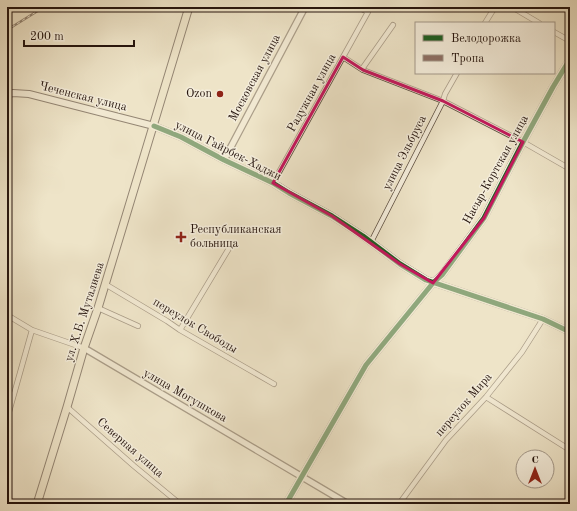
<svg xmlns="http://www.w3.org/2000/svg" width="577" height="511" font-family="'Old Standard TT',serif">
  <rect width="100%" height="100%" fill="#eee4c8"/>
  <filter id="stains"><feTurbulence type="fractalNoise" baseFrequency=".005" numOctaves="4"/><feColorMatrix values="0 0 0 0 .2 0 0 0 0 .09 0 0 0 0 .02 0 0 0 .5 -.17"/></filter>
  <radialGradient id="worn" r=".72"><stop offset=".6" stop-color="#630" stop-opacity="0"/><stop offset="1" stop-color="#630" stop-opacity=".3"/></radialGradient>
  <g fill="none" stroke-linecap="round" stroke-linejoin="round">
    <g stroke="#58493c" stroke-width="6">
      <path id="minor" d="M512 7 539 23
        M485 23 495 7
        M554 32 570 41
        M343 57 363 70 443 101 523 142 570 169
        M362 69 393 25
        M273 183 368 12 358 7
        M371 242 443 101 445 94 457 73
        M105 284 167 321 180 330 274 384
        M98 308 138 326
        M7 315 32 330 84 348
        M180 330 231 245
        M486 397 570 450
        M67 407 134 466 180 504
        M7 419 32 330
        M399 504 446 440 486 397 522 352 543 319"/>
    </g>
    <g stroke="#58493c" stroke-width="8">
      <path id="tertiary" d="M154 126 181 137 224 160 273 183 289 193 332 216 363 236 400 264 426 280 543 319 570 332
        M224 160 305 7
        M84 348 348 504
        M286 504 366 365 433 283 442 275 484 218 523 142 553 87 570 59"/>
    </g>
    <g stroke="#26150e" stroke-width="8">
      <path id="secondary" d="M7 95 13 93 29 94 154 126"/>
    </g>
    <g stroke="#26150e" stroke-width="9">
      <path id="primary" d="M37 504 67 407 84 348 98 308 122 229 189 7"/>
    </g>
    <use href="#minor" stroke="#f4eddb" stroke-width="4.5"/>
    <use href="#tertiary" stroke="#f4eddb" stroke-width="5.5"/>
    <use href="#secondary" stroke="#f4eddb" stroke-width="6"/>
    <use href="#primary" stroke="#eee4c8" stroke-width="7"/>
    <g stroke="#26150e" stroke-width="2.5">
      <path id="rail" d="M7 30 44 7"/>
    </g>
    <use href="#rail" stroke="#f4eddb" stroke-width="1" stroke-dasharray="3" stroke-linecap="butt"/>
    <path stroke="#8d6e63" stroke-width="4" stroke-dasharray="8 4" stroke-linecap="butt" d="M358 7 368 12"/>
    <g stroke="#f4eddb" stroke-width="8">
      <path id="cycleway" d="M154 126 181 137 224 160 273 183 289 193 332 216 363 236 400 264 426 280 543 319 570 332
        M286 504 366 365 433 283 442 275 484 218 523 142 553 87 570 59"/>
    </g>
    <use href="#cycleway" stroke="#1b5e20" stroke-width="5"/>
  </g>
  <path d="M0 0H577V511H0ZM343 57 363 70 443 101 523 142 484 218 433 283 400 264 332 216 273 183Z" fill="#eee4c8" fill-opacity=".55" fill-rule="evenodd"/>
  <path fill="none" stroke="#c2185b" stroke-width="3" stroke-linejoin="round" d="M343 57 363 70 443 101 523 142 484 218 433 283 400 264 332 216 273 183Z"/>
  <g fill="#8f2418" stroke="#f4eddb" stroke-width="1.5">
    <circle cx="220" cy="94" r="4"/>
    <path d="M179 231h4v4h4v4h-4v4h-4v-4h-4v-4h4z"/>
  </g>
  <g text-anchor="middle" dominant-baseline="central" stroke-width="3" stroke-linejoin="round" paint-order="stroke">
    <g font-size="12" fill="#26150e" stroke="#f4eddb">
      <text transform="translate(255 78) rotate(-62)">Московская улица</text>
      <text transform="translate(312 93) rotate(-61)">Радужная улица</text>
      <text transform="translate(83 97) rotate(14)">Чеченская улица</text>
      <text transform="translate(228 151) rotate(27)">улица Гайрбек-Хаджи</text>
      <text transform="translate(405 153) rotate(-63)">улица Эльбруса</text>
      <text transform="translate(496 170) rotate(-61)">Насыр-Кортская улица</text>
      <text transform="translate(85 312) rotate(-72)">ул. Х.Б. Муталиева</text>
      <text transform="translate(195 326) rotate(31)">переулок Свободы</text>
      <text transform="translate(185 396) rotate(30)">улица Могушкова</text>
      <text transform="translate(464 405) rotate(-49)">переулок Мира</text>
      <text transform="translate(130 448) rotate(41)">Северная улица</text>
    </g>
    <g font-size="12" fill="#26150e" stroke="#f4eddb" text-anchor="end">
      <text x="212" y="94">Ozon</text>
      <text x="190" y="230" text-anchor="start">Республиканская<tspan x="190" dy="14">больница</tspan></text>
    </g>
  </g>
  <rect width="577" height="511" fill="none" stroke="#eee4c8" stroke-width="24"/>
  <rect x="8" y="8" width="561" height="495" fill="none" stroke="#26150e" stroke-width="2"/>
  <rect x="12" y="12" width="553" height="487" fill="none" stroke="#26150e"/>
  <rect x="415" y="22" width="140" height="52" fill="#f4eddb" stroke="#a29789"/>
  <rect x="423" y="35" width="20" height="6" fill="#1b5e20" stroke="#a29789"/>
  <text x="451" y="42" font-size="12" fill="#26150e">Велодорожка</text>
  <rect x="423" y="55" width="20" height="6" fill="#8d6e63" stroke="#a29789"/>
  <text x="451" y="62" font-size="12" fill="#26150e">Тропа</text>
  <g transform="translate(535 469)"><circle r="19" fill="#f4eddb" stroke="#a29789"/>
  <path d="M0-3L7 15L0 10L-7 15Z" fill="#8f2418"/>
  <text y="-6" font-size="11" font-weight="bold" text-anchor="middle" fill="#26150e">С</text>
  </g>
  <path d="M24 40v6h110v-6" fill="none" stroke="#26150e" stroke-width="2"/>
  <text x="30" y="40" font-size="12" fill="#26150e" stroke="#f4eddb" stroke-width="3" paint-order="stroke">200 m</text>
  <rect width="100%" height="100%" filter="url(#stains)"/>
  <rect width="100%" height="100%" fill="url(#worn)"/>
</svg>
